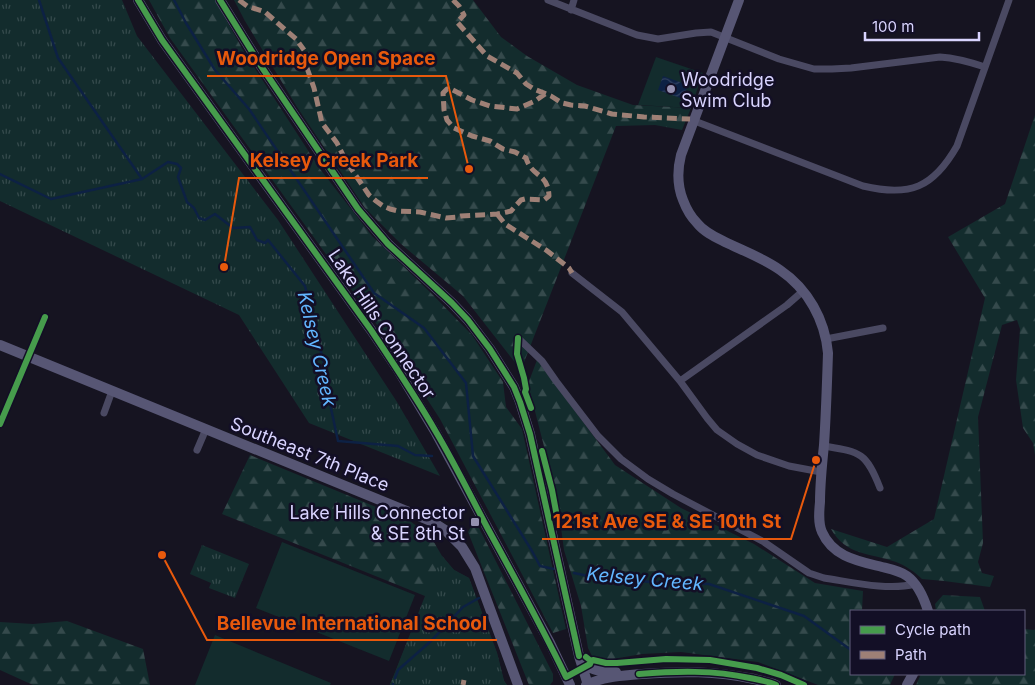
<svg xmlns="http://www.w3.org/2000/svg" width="1035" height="685" font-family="Inter,sans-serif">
  <defs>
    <pattern id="forest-firs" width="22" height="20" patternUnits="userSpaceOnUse" patternTransform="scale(1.25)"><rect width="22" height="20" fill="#132c2d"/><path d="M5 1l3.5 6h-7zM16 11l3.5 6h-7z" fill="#354a4c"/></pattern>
    <pattern id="park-tufts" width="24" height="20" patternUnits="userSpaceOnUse" patternTransform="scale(1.25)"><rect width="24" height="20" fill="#132c2d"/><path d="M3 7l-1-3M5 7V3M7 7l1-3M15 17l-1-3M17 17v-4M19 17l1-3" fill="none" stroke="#354a4c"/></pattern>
    <pattern id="water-waves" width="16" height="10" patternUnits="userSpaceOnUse" patternTransform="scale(1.25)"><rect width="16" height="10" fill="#0d2144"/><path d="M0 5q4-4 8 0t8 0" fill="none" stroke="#304060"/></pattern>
  </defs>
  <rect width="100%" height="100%" fill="#161421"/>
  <path fill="#132c2d" d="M656 57 703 73 691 108 638 105Z
    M282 542 415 595 389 661 256 608Z
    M215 635 331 683 330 685H195Z"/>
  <path fill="url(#forest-firs)" d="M149 0H215L243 50 320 169 372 236 432 294 472 335 503 382 506 407 522 429 566 629 553 633 440 419 398 354 170 38Z
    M234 0H473L501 37 527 56 577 85 633 105 691 108 682 130 655 125 616 126 521 370 463 296 401 244 365 208 297 107 245 21Z
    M1035 115V455L1033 443 1023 428 1016 380 1020 329 1017 320 1002 325 978 417 983 543 978 562 982 573 994 576 990 587 944 581 922 579C915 572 906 566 896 562 871 553 846 556 831 529L887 547 934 519 985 298 948 237 1005 204Z
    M537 360 615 465 681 508 754 544 815 583 863 591 862 611H851V674H895L890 685H818L758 662 681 652 642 654 607 660 592 656 588 648 581 606 564 550 557 497 528 384Z
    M250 455 410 521 431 537 442 556 454 570 469 578 497 653 504 681 507 685H390L425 596 222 514Z
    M472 525 478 526 553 674V681L550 685H529L468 532Z
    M943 595 980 597 985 611H936L935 604Z
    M67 621 143 649 150 685H33L0 670V622L33 624Z
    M1024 629 1034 630 1035 629V685H916L921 674H1024Z"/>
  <path fill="url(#park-tufts)" d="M0 0H122L137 36 278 220 397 402 440 476 309 423 239 315 0 201Z
    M202 545 249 564 235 598 209 588 211 583 190 574Z
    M442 556 454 570 469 578 497 653 504 681 507 685H390Z"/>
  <path fill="url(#water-waves)" d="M663 76 688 85 683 99 658 90Z"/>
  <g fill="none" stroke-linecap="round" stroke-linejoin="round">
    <path stroke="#0d2144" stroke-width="2.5" d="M39 0 58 58 142 179 168 162 177 164 181 168 178 177 187 202 194 208 199 218 205 220 215 214 233 228 250 227 257 240 265 243 268 240 305 286 324 364 329 399 338 441 398 446 415 455 432 456
      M174 0 186 23 215 70 249 109 374 293 424 328 466 383 473 456 532 551 540 566 554 569
      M0 174 51 199 142 179
      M574 573 607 580 709 584 804 616 851 650
      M395 678 398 670 431 641 463 607 479 598
      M393 685V684"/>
    <path stroke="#4a4962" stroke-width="7" d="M548 0 637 35 658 39 696 33 711 32 779 59 814 69H832L851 68 940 57C956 58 970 62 985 67
      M571 10 574 0
      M692 120 863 186C910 197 933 188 957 146L1009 0
      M572 273 622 312 680 381 707 418 717 430 737 444 757 455 789 466 821 472
      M518 338 542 361 556 381 598 436 621 459 648 479 673 494 764 542 809 573 824 578C851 582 888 591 915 584
      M826 339 883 328
      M680 381 787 305 803 291
      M104 413 112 391
      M0 424 45 317
      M824 446C860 452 866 452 880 488
      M197 450 206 429"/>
    <path stroke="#575674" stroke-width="10" d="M138 0 162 40 371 330 398 370 436 433 550 643 570 685
      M220 0 261 66 358 209 388 244 452 303 468 320 490 349 514 387 520 402 530 434 579 656 588 685
      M739 0 681 155C677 171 677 185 683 200 686 208 691 217 697 223 704 232 715 237 725 242 744 251 763 258 780 270 808 289 825 320 828 353 827 384 826 415 824 445 822 464 820 483 820 502 819 512 818 523 822 532 833 557 858 561 882 567 890 569 900 571 907 576 918 584 924 598 928 611
      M0 345 431 521 445 530 462 547 475 568 518 685
      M580 658C589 672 601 671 616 672
      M586 685C605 676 621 676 642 674 682 671 715 671 754 679 761 681 769 682 776 685
      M907 685 913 674"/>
    <path stroke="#9e8076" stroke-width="5" stroke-dasharray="10 5" stroke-linecap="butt" d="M239 0 247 6 265 12 296 39 304 50
      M453 0 459 6 464 15 457 22 487 56 517 73 526 84 534 89 551 96 562 103 571 105 585 106 612 114 644 117 690 119
      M307 68 314 88 322 123 337 143 346 161 369 195 376 201 383 206 390 209 398 211 420 212 446 218 457 217 461 216 497 214 507 212 511 211 521 200 525 199 544 200 549 196C548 172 532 178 526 158L515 152 503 149 490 141 472 136 454 128 447 120 444 110 443 93 447 89H451L472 100 490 106 517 109 535 101 545 94
      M497 214 505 224 546 250 569 268 572 273
      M463 685 464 680"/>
    <g stroke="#130f26" stroke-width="9">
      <path id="cycleway" d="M138 0 162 40 371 330C393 363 416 397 436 432 455 464 471 497 488 529 515 578 542 627 566 677L590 664 591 661
        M220 0 261 66 358 209 388 244 452 303 468 320 490 349 514 387 520 402 530 434 579 656
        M518 338 517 354 524 378 526 389 525 392 531 408
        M0 424 45 317
        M542 451 552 490 558 522
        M586 657 591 661 593 660 606 663H617L666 659 710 660 757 668 781 675 804 685
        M639 674C677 671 713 670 750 678 759 680 768 681 776 685"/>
    </g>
    <use href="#cycleway" stroke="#469c4c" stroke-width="6"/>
  </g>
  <g fill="#9591b1" stroke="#130f26" stroke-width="2">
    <circle cx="671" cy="89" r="5"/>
    <rect x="470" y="517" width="10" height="10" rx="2.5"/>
  </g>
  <g text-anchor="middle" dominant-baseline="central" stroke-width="5" stroke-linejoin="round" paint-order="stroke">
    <g font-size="18" fill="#d9d4ff" stroke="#130f26" text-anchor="start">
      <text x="681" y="79">Woodridge<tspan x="681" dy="21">Swim Club</tspan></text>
      <text x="465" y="512" text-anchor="end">Lake Hills Connector<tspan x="465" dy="21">&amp; SE 8th St</tspan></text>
    </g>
    <g font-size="18" fill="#d9d4ff" stroke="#130f26">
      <text transform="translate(382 324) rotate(56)">Lake Hills Connector</text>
      <text transform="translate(310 454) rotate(22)">Southeast 7th Place</text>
    </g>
    <g font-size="19" font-style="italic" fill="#62b6ff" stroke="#130f26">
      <text transform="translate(317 349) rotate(77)">Kelsey Creek</text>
      <text transform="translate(645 579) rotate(5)">Kelsey Creek</text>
    </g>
  </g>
  <path fill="none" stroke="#e8590c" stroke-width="2" d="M469 169L446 76H207M224 267L239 178H428M816 460L791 539H542M162 555L207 640H497"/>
  <g fill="#e8590c" stroke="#130f26" stroke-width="2">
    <circle cx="469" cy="169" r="5"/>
    <circle cx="224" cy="267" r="5"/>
    <circle cx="816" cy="460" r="5"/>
    <circle cx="162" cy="555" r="5"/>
  </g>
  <g font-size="19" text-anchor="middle" font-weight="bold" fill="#e8590c" stroke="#130f26" stroke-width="5" stroke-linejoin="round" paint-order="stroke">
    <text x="326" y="65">Woodridge Open Space</text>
    <text x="334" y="167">Kelsey Creek Park</text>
    <text x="667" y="528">121st Ave SE &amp; SE 10th St</text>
    <text x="352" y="630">Bellevue International School</text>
  </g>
  <rect x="850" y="610" width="175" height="65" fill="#130f26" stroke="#625e7d"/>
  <rect x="860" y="626" width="25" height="8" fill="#469c4c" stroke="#625e7d"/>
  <text x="895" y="635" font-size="15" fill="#d9d4ff">Cycle path</text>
  <rect x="860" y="651" width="25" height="8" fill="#9e8076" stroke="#625e7d"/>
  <text x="895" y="660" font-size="15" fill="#d9d4ff">Path</text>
  <path d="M865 32v8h114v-8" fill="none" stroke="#d9d4ff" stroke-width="2.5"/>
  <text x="872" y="32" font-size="15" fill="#d9d4ff" stroke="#130f26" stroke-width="4" paint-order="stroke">100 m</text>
</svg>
